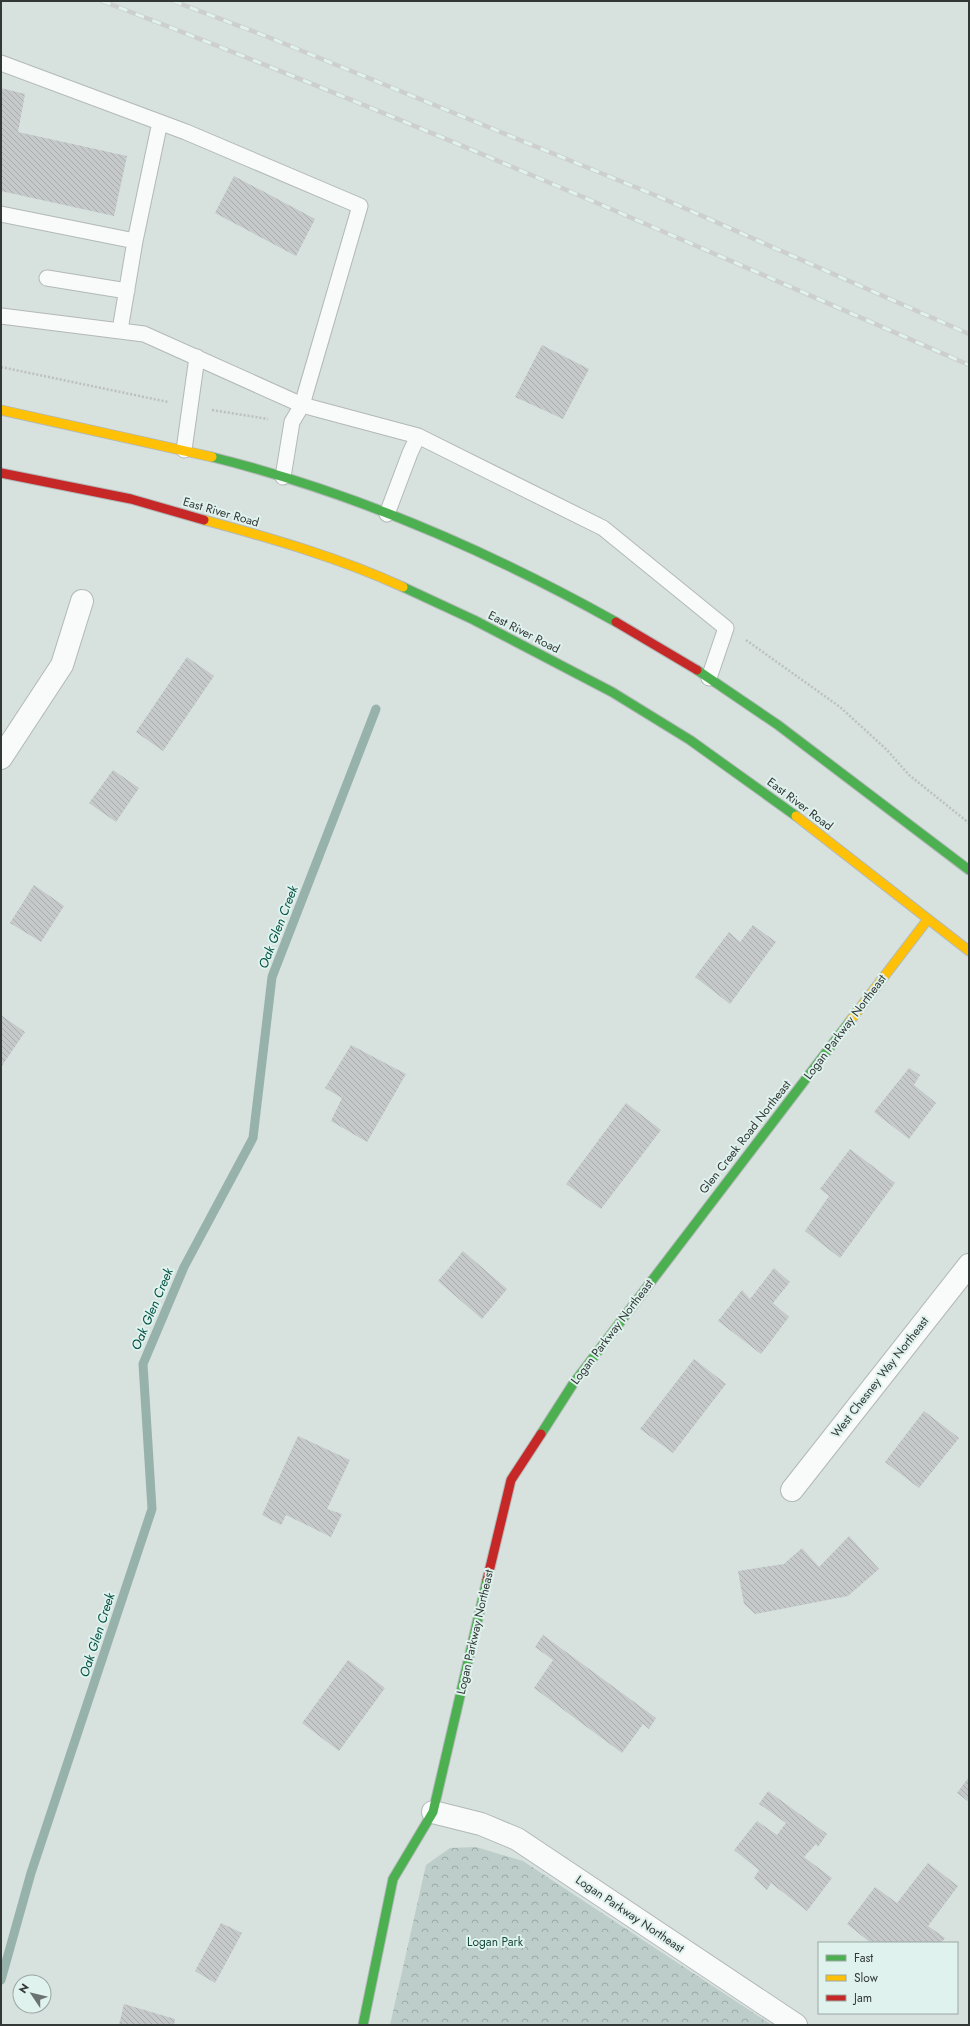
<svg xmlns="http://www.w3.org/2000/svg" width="970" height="2026" font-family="Jost,sans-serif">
  <defs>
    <pattern id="park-crowns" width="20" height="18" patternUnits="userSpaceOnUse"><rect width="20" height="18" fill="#bdceca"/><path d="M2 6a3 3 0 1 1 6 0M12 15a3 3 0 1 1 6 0" fill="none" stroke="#9aa8a5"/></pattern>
    <pattern id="building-back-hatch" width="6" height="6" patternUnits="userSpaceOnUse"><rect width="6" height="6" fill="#c5c9ca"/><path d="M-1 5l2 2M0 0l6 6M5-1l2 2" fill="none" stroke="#aaadae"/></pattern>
  </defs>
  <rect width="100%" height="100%" fill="#d7e1de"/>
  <path fill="url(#park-crowns)" d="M476 1847 523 1861 772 2025H390L426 1865 450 1848Z"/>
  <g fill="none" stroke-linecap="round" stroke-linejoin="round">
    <path stroke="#97b2ab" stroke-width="9" d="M1 1980 31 1873 152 1509 143 1364 184 1267 253 1138 272 977 376 709"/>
  </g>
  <path fill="url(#building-back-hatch)" d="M1 88 25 94 18 132 127 156 114 216 1 191Z
    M234 176 315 219 296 256 215 213Z
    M542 345 589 369 563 419 515 397Z
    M187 657 214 676 163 751 136 732Z
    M113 770 139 788 116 822 89 803Z
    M34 885 64 906 41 942 10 923Z
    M753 925 776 942 730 1004 695 977 729 932 740 942Z
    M1 1015 25 1032 1 1067Z
    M351 1045 406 1074 367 1142 331 1121 342 1098 325 1088Z
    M909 1068 920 1075 914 1085 936 1103 909 1139 874 1112Z
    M626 1103 661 1130 601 1209 566 1184Z
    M850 1149 895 1183 840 1258 805 1231 829 1196 820 1189Z
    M463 1251 507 1289 482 1319 438 1281Z
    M774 1268 790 1282 773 1303 789 1317 761 1354 718 1321 742 1290 750 1299Z
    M694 1359 726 1384 673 1453 640 1429Z
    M924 1411 959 1438 919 1488 885 1462Z
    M298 1436 350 1460 327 1509 342 1514 331 1537 286 1515 281 1525 262 1515Z
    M849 1536 879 1569 848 1596 755 1614 744 1604 738 1571 784 1564 802 1548 819 1567Z
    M543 1635 656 1718 649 1729 643 1724 622 1753 534 1688 553 1660 535 1647Z
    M348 1660 385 1688 339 1751 302 1723Z
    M969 1777V1802L957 1793Z
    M768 1791 827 1834 818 1847 816 1844 804 1857 832 1878 807 1911 771 1883 767 1890 754 1878 759 1870 734 1850 757 1821 777 1835 786 1823 759 1804Z
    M928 1863 958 1886 928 1926 945 1938 941 1943H871L847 1924 875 1887 897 1903Z
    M221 1923 242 1933 215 1983 195 1971Z
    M124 2004 175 2019 174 2025H119Z"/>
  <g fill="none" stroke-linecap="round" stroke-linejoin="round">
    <g stroke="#b2b9b8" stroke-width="17">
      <path id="lane" d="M1 63 186 132 360 206 302 405 144 334 1 316
        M1 214 135 241 120 330
        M135 241 160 122
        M47 278 127 291
        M184 450 197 357
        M283 477 292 422 302 405 418 436
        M387 514 410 453 418 436 603 528 726 628 709 678"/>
    </g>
    <g stroke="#b2b9b8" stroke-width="24">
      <path id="street" d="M1 758 62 665 82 601
        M792 1490 969 1265
        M433 1812 481 1824 517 1839 796 2025"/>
    </g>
    <g stroke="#b2b9b8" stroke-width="11">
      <path id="fast" d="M212 457C353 492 489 551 616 622
        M403 587 474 620 612 692 690 740 796 816
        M697 670 778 725 969 870
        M541 1434 573 1384 850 1021
        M363 2025 393 1879 433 1812 487 1580"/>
    </g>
    <g stroke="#b2b9b8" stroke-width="11">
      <path id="slow" d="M1 410 212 457
        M204 520C271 538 340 558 403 587
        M796 816 969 951
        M850 1021 928 919"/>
    </g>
    <g stroke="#b2b9b8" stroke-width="11">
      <path id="jam" d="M1 473 131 499 204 520
        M616 622 697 670
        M487 1580 511 1480 541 1434"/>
    </g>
    <path stroke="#bcc0bf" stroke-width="2.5" stroke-dasharray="2 2" stroke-linecap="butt" d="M1 367 168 402
      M212 410 268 419
      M746 640 840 707 887 750 909 775 969 823"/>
    <use href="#lane" stroke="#f9fafa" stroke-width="15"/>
    <use href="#street" stroke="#f9fafa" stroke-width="22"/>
    <use href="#fast" stroke="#4caf50" stroke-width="9"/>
    <use href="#slow" stroke="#ffc107" stroke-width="9"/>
    <use href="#jam" stroke="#c62828" stroke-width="9"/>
    <g stroke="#cccfce" stroke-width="4.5">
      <path id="rail" d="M102 1C395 113 682 239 969 365
        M173 1 268 37 657 196 969 334"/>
    </g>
    <use href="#rail" stroke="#e0f2ed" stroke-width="3" stroke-dasharray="9" stroke-linecap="butt"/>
  </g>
  <g text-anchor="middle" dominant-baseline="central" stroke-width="4" stroke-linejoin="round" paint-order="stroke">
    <g font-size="12" fill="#313836" stroke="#e0f2ed">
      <text transform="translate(221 512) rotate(16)">East River Road</text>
      <text transform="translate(524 632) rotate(27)">East River Road</text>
      <text transform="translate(800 804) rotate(37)">East River Road</text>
      <text transform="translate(845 1027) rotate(-53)">Logan Parkway Northeast</text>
      <text transform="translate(745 1137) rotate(-52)">Glen Creek Road Northeast</text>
      <text transform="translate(612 1332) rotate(-53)">Logan Parkway Northeast</text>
      <text transform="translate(880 1377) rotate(-52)">West Chesney Way Northeast</text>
      <text transform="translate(475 1632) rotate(-77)">Logan Parkway Northeast</text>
      <text transform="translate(630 1914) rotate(34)">Logan Parkway Northeast</text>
    </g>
    <g font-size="12" fill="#174a3f" stroke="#e0f2ed">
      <text x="495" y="1942">Logan Park</text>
    </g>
    <g font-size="13" font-style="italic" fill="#055245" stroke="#e0f2ed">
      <text transform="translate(278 927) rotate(-69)">Oak Glen Creek</text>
      <text transform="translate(152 1309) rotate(-67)">Oak Glen Creek</text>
      <text transform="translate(97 1635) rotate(-72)">Oak Glen Creek</text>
    </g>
  </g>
  <rect width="970" height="2026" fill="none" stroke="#313836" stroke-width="4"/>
  <rect x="818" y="1942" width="140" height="72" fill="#e0f2ed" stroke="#9aa8a4"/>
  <rect x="826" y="1955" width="20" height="6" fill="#4caf50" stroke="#9aa8a4"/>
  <text x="854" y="1962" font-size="12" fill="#313836">Fast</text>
  <rect x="826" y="1975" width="20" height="6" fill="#ffc107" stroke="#9aa8a4"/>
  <text x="854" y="1982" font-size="12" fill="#313836">Slow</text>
  <rect x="826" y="1995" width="20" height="6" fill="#c62828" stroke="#9aa8a4"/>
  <text x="854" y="2002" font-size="12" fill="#313836">Jam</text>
  <g transform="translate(32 1994) rotate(305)"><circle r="19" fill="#e0f2ed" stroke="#9aa8a4"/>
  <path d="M0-3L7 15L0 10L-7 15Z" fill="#6b7371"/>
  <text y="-6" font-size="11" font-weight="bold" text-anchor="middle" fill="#313836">N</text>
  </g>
</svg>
